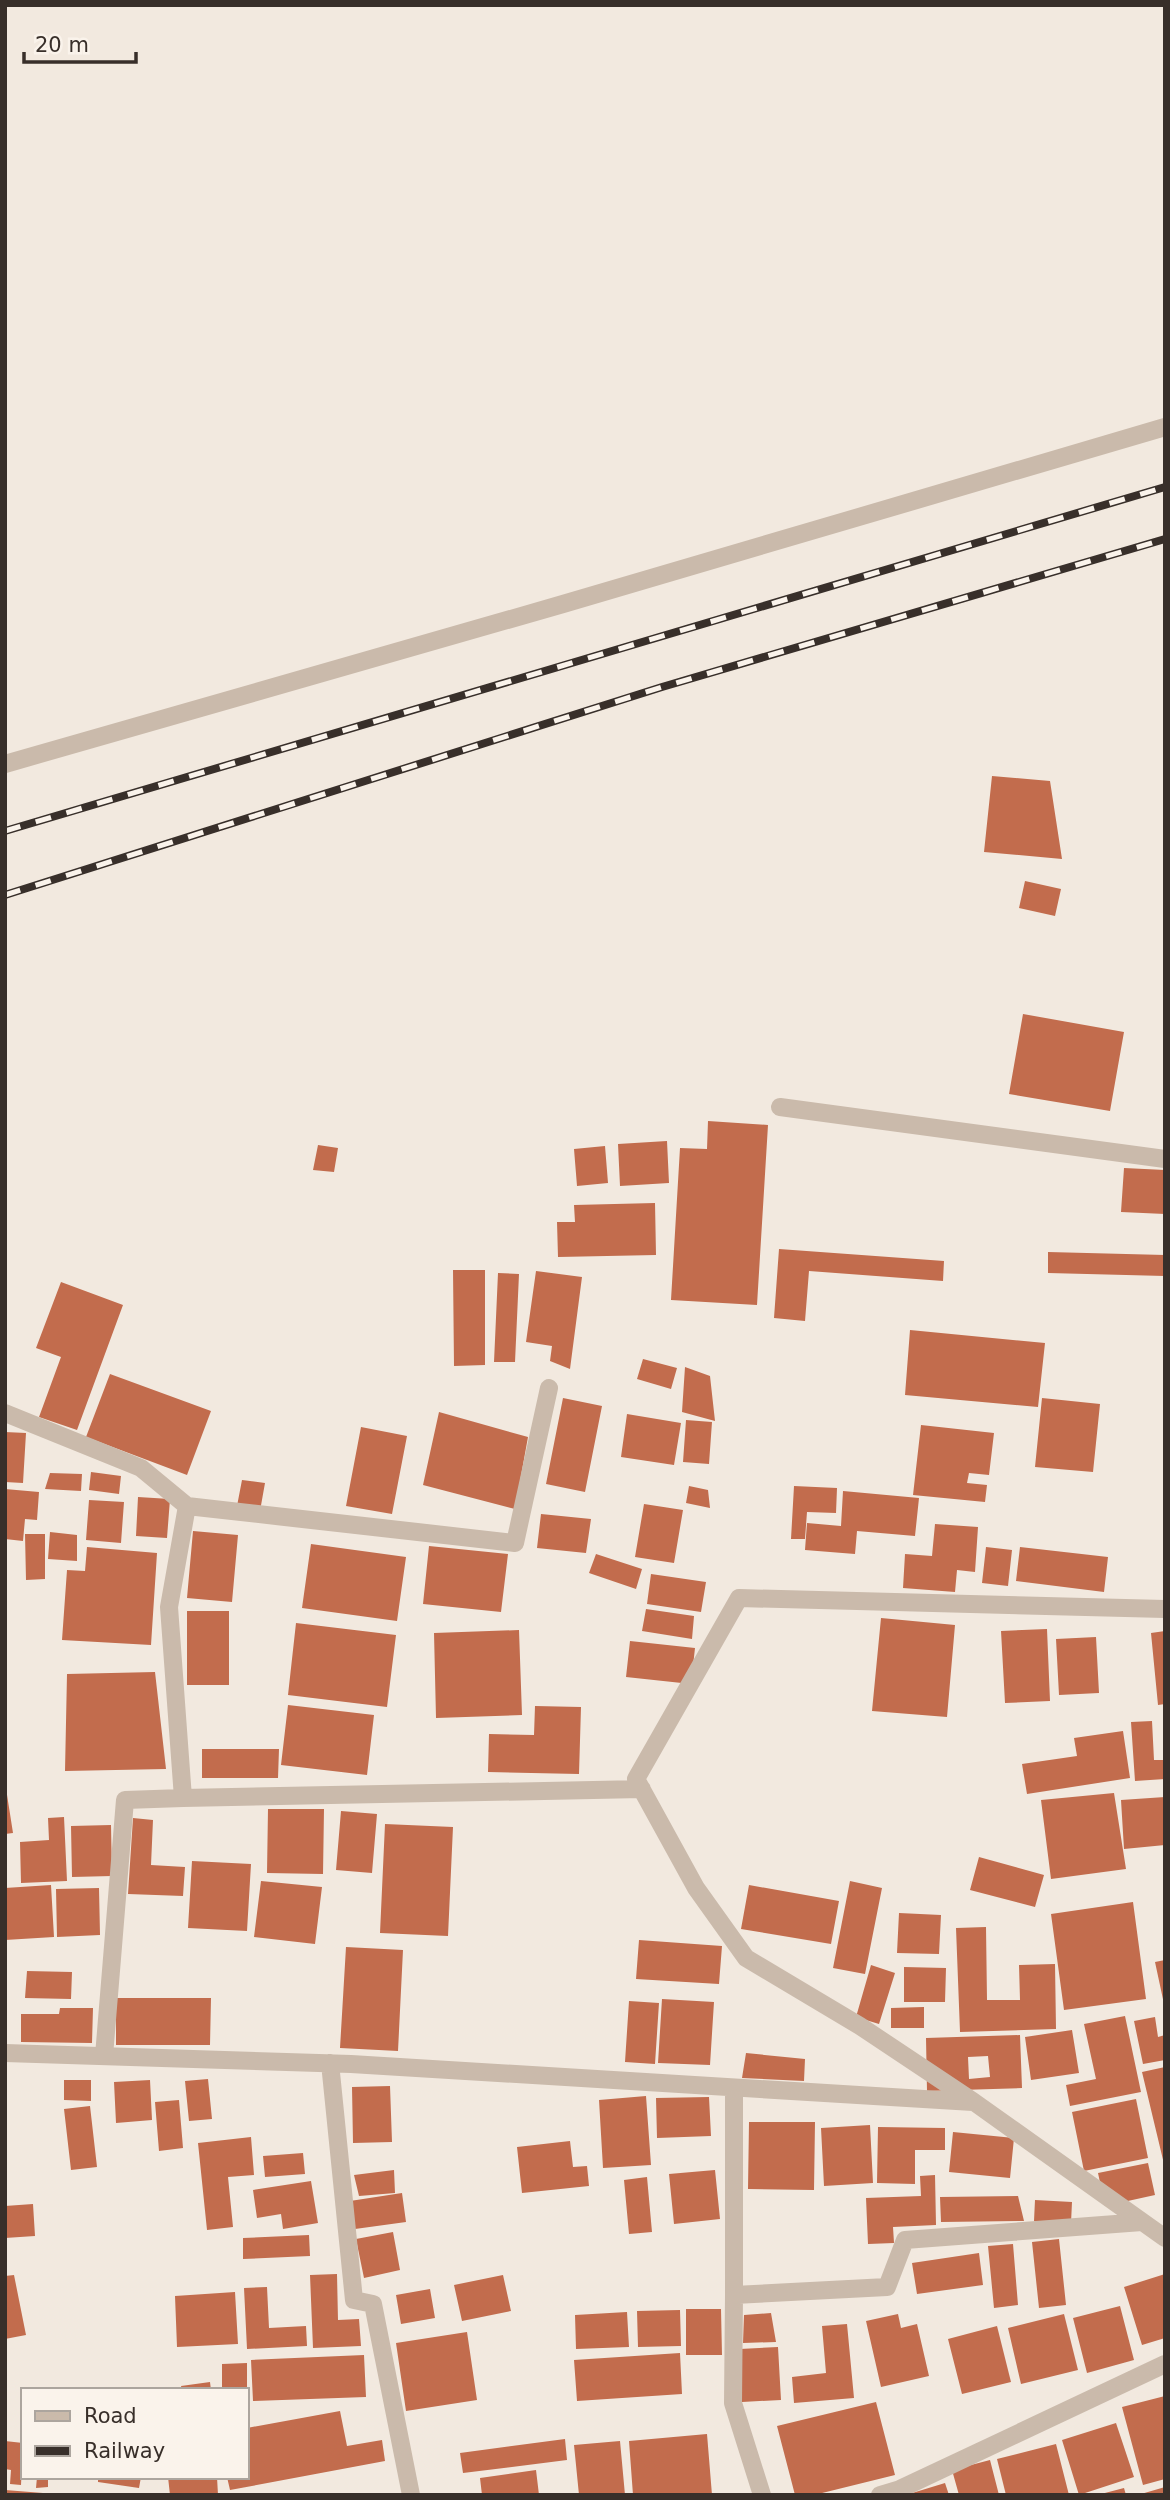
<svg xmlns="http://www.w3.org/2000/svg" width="1170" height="2500" font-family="'DejaVu Sans',sans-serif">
  <rect width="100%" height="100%" fill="#f2e9df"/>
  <path fill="#c26c4d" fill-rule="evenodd" d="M992 776 1050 781 1062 859 984 852Z
    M1025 881 1061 889 1055 916 1019 908Z
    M1023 1014 1124 1032 1110 1111 1009 1094Z
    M708 1121 768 1125 757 1305 671 1300 680 1148 707 1149Z
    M667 1141 669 1183 620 1186 618 1144Z
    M318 1145 338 1148 334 1172 313 1170Z
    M605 1146 608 1183 577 1186 574 1149Z
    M1124 1168 1165 1170V1214L1121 1212Z
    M655 1203 656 1255 558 1257 557 1222H575L574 1205Z
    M779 1249 944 1261 943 1281 809 1271 805 1321 774 1318Z
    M1048 1252 1165 1255V1276L1048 1273Z
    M453 1270H485V1365L454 1366Z
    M536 1271 582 1277 570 1369 550 1361 552 1346 526 1342Z
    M498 1273 519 1274 515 1362H494Z
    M61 1282 123 1305 77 1430 39 1417 61 1357 36 1348Z
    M910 1330 1045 1343 1038 1407 905 1395Z
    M643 1359 677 1368 671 1389 637 1379Z
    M685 1367 710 1376 715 1421 682 1412Z
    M110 1374 211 1411 187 1475 86 1437Z
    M563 1398 602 1406 585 1492 546 1484Z
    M1042 1398 1100 1404 1093 1472 1035 1467Z
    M439 1412 528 1437 515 1509 423 1485Z
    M627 1414 681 1423 674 1465 621 1457Z
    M686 1420 712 1422 709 1464 683 1462Z
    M921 1425 994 1433 989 1475 969 1473 967 1483 987 1485 985 1502 913 1495Z
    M361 1427 407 1436 392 1514 346 1506Z
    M5 1432 26 1433 23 1483 5 1482Z
    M91 1472 121 1476 119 1494 89 1490Z
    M50 1473 82 1474 81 1491 45 1489Z
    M242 1480 265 1483 260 1511 237 1506Z
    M689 1486 708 1490 710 1508 686 1503Z
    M794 1486 837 1488 836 1513 807 1512 805 1539H791Z
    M5 1489 39 1492 37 1520 25 1519 23 1541 5 1539Z
    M843 1491 919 1498 915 1536 857 1531 855 1554 805 1550 807 1523 841 1526Z
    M138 1497 170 1499 167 1538 136 1536Z
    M89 1500 124 1502 121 1543 86 1540Z
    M644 1504 683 1510 674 1563 635 1557Z
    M541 1514 591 1519 586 1553 537 1548Z
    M935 1524 978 1527 975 1572 957 1570 955 1592 903 1588 905 1554 932 1556Z
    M193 1531 238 1535 232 1602 187 1598Z
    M50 1532 77 1535V1561L48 1559Z
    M25 1534H45V1579L26 1580Z
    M311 1544 406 1557 397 1621 302 1608Z
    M429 1546 508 1554 501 1612 423 1604Z
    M87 1547 157 1553 151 1645 62 1640 67 1570 85 1571Z
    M986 1547 1012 1550 1008 1586 982 1583Z
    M1020 1547 1108 1557 1104 1592 1016 1581Z
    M596 1554 642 1569 636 1589 589 1573Z
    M651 1574 706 1582 701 1612 647 1604Z
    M646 1609 694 1616 692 1639 642 1631Z
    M187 1611H229V1685H187Z
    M881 1618 955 1625 947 1717 872 1711Z
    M296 1623 396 1635 387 1707 288 1695Z
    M1047 1629 1050 1701 1005 1703 1001 1631Z
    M519 1630 522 1715 436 1718 434 1633Z
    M1165 1631V1704L1158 1705 1151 1633Z
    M1096 1637 1099 1693 1059 1695 1056 1639Z
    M630 1641 695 1648 691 1684 626 1677Z
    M155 1672 166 1769 65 1771 67 1674Z
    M288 1705 374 1715 367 1775 281 1765Z
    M535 1706 581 1707 579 1774 488 1772 489 1734 534 1735Z
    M1152 1721 1154 1760H1165V1779L1135 1781 1131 1722Z
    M1123 1731 1130 1778 1027 1794 1022 1764 1077 1756 1074 1738Z
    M202 1749H279L278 1778H202Z
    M5 1782 13 1833 5 1834Z
    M1114 1793 1126 1869 1051 1879 1041 1800Z
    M1165 1797V1845L1124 1849 1121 1800Z
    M268 1809H324L323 1874 267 1873Z
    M341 1811 377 1814 372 1873 336 1870Z
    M64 1817 67 1881 21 1883 20 1842 49 1840 48 1818Z
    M133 1818 153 1820 151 1865 185 1867 183 1896 128 1894Z
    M385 1824 453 1827 448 1936 380 1933Z
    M111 1825 112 1876 72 1877 71 1826Z
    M979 1857 1044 1875 1035 1907 970 1890Z
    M192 1861 251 1864 247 1931 188 1928Z
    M261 1881 322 1887 315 1944 254 1937Z
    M850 1881 882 1888 865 1974 833 1968Z
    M51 1885 54 1937 5 1940V1888Z
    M749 1885 839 1901 831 1944 741 1929Z
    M99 1888 100 1935 57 1937 56 1889Z
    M1133 1902 1146 1999 1064 2010 1051 1914Z
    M899 1913 941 1915 939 1954 897 1953Z
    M986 1927 987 2000H1020L1019 1965 1055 1964 1056 2029 960 2032 956 1928Z
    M639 1940 722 1946 719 1984 636 1979Z
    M346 1947 403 1950 398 2051 340 2048Z
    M1165 1960V2004H1164L1155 1962Z
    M871 1965 895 1973 879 2024 856 2017Z
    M904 1967 946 1968 945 2002H904Z
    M27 1971 72 1972 71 1999 25 1998Z
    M116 1998H211L210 2045H116Z
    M662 1999 714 2002 710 2065 658 2063Z
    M629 2001 659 2003 655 2064 625 2062Z
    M924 2007V2028H891V2008Z
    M60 2008H93L92 2043 21 2042V2014H59Z
    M1125 2016 1141 2092 1070 2106 1066 2085 1096 2079 1084 2024Z
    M1155 2017 1158 2037 1165 2035V2060L1143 2064 1134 2021Z
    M1072 2030 1079 2073 1031 2080 1025 2037Z
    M1020 2035 1022 2088 927 2091 926 2038ZM988 2056 990 2077 969 2079 968 2057Z
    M746 2053 805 2059 804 2081 742 2078Z
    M1165 2067V2164H1164L1142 2072Z
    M208 2079 212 2119 189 2121 185 2081Z
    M64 2080H91V2101L64 2100Z
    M150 2080 152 2120 116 2123 114 2082Z
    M390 2086 392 2142 353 2143 352 2087Z
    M646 2096 651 2165 603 2168 599 2100Z
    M709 2097 711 2136 657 2138 656 2098Z
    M1136 2099 1148 2158 1084 2171 1072 2112Z
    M179 2100 183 2148 159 2151 155 2102Z
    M90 2106 97 2167 71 2170 64 2109Z
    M749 2122H815L814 2190 748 2189Z
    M870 2125 873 2183 824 2186 821 2128Z
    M878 2127 945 2128V2150H915V2184L877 2183Z
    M953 2132 1014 2138 1010 2178 949 2172Z
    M251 2137 254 2175 228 2177 233 2227 207 2230 198 2143Z
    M570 2141 573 2167 587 2166 589 2186 522 2193 517 2147Z
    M303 2153 305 2174 265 2177 263 2156Z
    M1148 2163 1155 2195 1105 2206 1098 2173Z
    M394 2170 395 2193 359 2196 354 2175Z
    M715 2170 720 2219 674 2224 669 2174Z
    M935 2175 936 2225 893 2227 894 2243 868 2244 866 2198 921 2196 920 2176Z
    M647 2177 652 2232 629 2234 624 2180Z
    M311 2181 318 2223 283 2229 281 2214 257 2218 253 2190Z
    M402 2193 406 2222 355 2229 350 2201Z
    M1018 2196 1024 2221 941 2222 940 2197Z
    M1035 2200 1072 2202 1071 2223 1034 2221Z
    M33 2204 35 2236 5 2238V2206Z
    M393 2232 400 2270 364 2278 356 2239Z
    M309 2235 310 2256 243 2259V2238Z
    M1059 2239 1066 2305 1039 2308 1032 2242Z
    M1013 2244 1018 2305 994 2308 988 2246Z
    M979 2253 983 2285 917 2294 912 2263Z
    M337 2274 338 2320 359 2319 361 2346 313 2348 310 2275Z
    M1165 2274V2338L1142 2345 1124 2287Z
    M14 2275 26 2335 5 2339V2276Z
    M503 2275 511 2311 462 2321 454 2285Z
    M267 2287 269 2328 306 2326 307 2346 247 2349 244 2288Z
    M430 2289 435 2318 401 2324 396 2295Z
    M235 2292 238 2344 177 2347 175 2296Z
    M1120 2306 1134 2360 1087 2373 1073 2318Z
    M686 2309H721L722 2355H686Z
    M680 2310 681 2346 638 2347 637 2311Z
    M627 2312 629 2347 576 2349 575 2315Z
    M771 2313 776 2342 743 2343 744 2315Z
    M898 2314 901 2328 917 2324 929 2376 881 2387 866 2321Z
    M1064 2314 1078 2370 1021 2384 1008 2328Z
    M847 2324 854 2398 794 2403 792 2377 826 2373 822 2326Z
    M997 2326 1011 2382 962 2394 948 2339Z
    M467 2332 477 2400 406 2411 396 2343Z
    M778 2347 781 2400 742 2402 740 2349Z
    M680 2353 682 2394 577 2401 574 2360Z
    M364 2355 366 2397 253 2401 251 2360Z
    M247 2363V2390H222V2364Z
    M210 2382 211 2390H182L181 2386Z
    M1165 2396V2479L1143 2485 1122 2407Z
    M876 2402 895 2475 814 2495H795L777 2426Z
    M340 2411 347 2446 382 2440 385 2461 230 2490 227 2477H247V2428Z
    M1116 2423 1134 2477 1079 2495 1062 2440Z
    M707 2434 712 2495H633L629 2441Z
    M565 2439 567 2460 463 2473 460 2453Z
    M5 2441 23 2443 21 2485 10 2484 11 2470 5 2469Z
    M620 2441 625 2495H579L574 2445Z
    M1056 2444 1069 2495H1006L997 2459Z
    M990 2460 999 2495H959L952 2470Z
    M536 2470 539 2495H482L480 2478Z
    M37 2477H48V2487L36 2488Z
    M98 2477H141L139 2488 98 2482Z
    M168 2477H217L218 2495H170Z
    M945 2483 949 2495H909V2494Z
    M1165 2487V2495H1141V2494Z
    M1124 2488 1126 2495H1101V2494Z
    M5 2490 43 2493V2495H5Z"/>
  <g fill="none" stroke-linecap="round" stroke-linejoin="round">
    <path stroke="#cabaab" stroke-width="18" d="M780 1107 1165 1159
      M5 1413 141 1468 187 1506
      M1165 1609 739 1598 636 1779 696 1888 746 1958 860 2026 974 2102 1165 2238
      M183 1798 642 1789
      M5 2053 351 2064 973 2102
      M104 2056 125 1800 183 1798 169 1607 187 1506 515 1543 549 1388
      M330 2063 354 2300 373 2304 411 2495
      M734 2088V2295L887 2287 905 2240 1142 2222
      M734 2295 733 2403 762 2495
      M880 2495 900 2489 1165 2364"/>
    <path stroke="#cabaab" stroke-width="18" d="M5 764 563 604 1165 427"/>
    <g stroke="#382f2a" stroke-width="8">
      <path id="rail" d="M5 831 1165 487
        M5 895 662 687 1165 539"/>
    </g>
    <use href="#rail" stroke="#faf3eb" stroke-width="5" stroke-dasharray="16" stroke-linecap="butt"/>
  </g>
  <rect width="1170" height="2500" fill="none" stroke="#382f2a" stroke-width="14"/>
  <rect x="21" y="2388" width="228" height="91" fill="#faf3eb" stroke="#aca59e" stroke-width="2"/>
  <rect x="35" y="2411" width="35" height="10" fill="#cabaab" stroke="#aca59e" stroke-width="2"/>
  <text x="84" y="2423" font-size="21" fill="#382f2a">Road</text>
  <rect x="35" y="2446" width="35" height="10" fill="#382f2a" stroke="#aca59e" stroke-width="2"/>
  <text x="84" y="2458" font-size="21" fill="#382f2a">Railway</text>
  <path d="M24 52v10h112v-10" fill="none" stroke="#382f2a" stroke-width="3.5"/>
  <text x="35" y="52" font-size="21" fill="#382f2a" stroke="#faf3eb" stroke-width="5" paint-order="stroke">20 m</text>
</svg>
